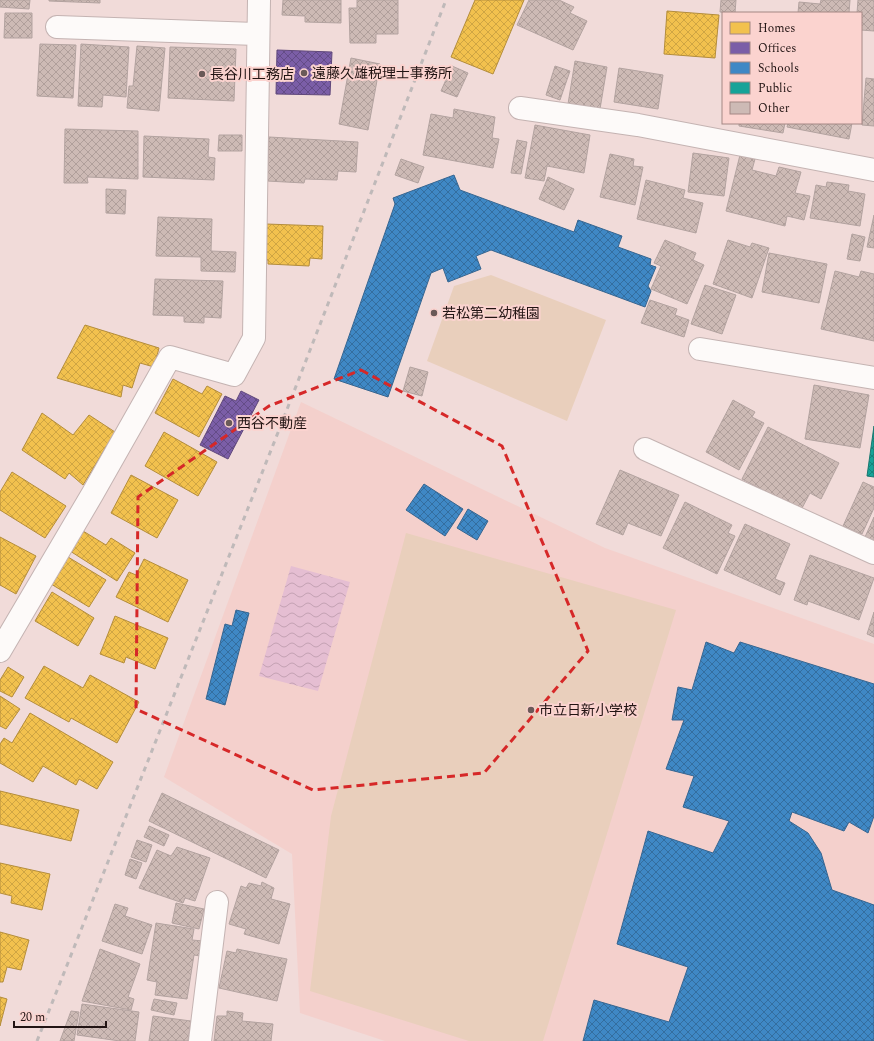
<svg xmlns="http://www.w3.org/2000/svg" width="874" height="1041" font-family="Spectral,'Noto Sans JP',serif">
  <defs>
    <pattern id="water-waves" width="16" height="10" patternUnits="userSpaceOnUse"><rect width="16" height="10" fill="#e5bed2"/><path d="M0 5q4-4 8 0t8 0" fill="none" stroke="#c4a2b3"/></pattern>
    <pattern id="homes-cross-hatch" width="8" height="8" patternUnits="userSpaceOnUse"><rect width="8" height="8" fill="#f2c14e"/><path d="M0 0l8 8M0 8l8-8" fill="none" stroke="#cfa543"/></pattern>
    <pattern id="offices-cross-hatch" width="8" height="8" patternUnits="userSpaceOnUse"><rect width="8" height="8" fill="#7b5ea7"/><path d="M0 0l8 8M0 8l8-8" fill="none" stroke="#644c87"/></pattern>
    <pattern id="schools-cross-hatch" width="8" height="8" patternUnits="userSpaceOnUse"><rect width="8" height="8" fill="#3f88c5"/><path d="M0 0l8 8M0 8l8-8" fill="none" stroke="#346e9f"/></pattern>
    <pattern id="public-cross-hatch" width="8" height="8" patternUnits="userSpaceOnUse"><rect width="8" height="8" fill="#17a398"/><path d="M0 0l8 8M0 8l8-8" fill="none" stroke="#14847b"/></pattern>
    <pattern id="building-cross-hatch" width="8" height="8" patternUnits="userSpaceOnUse"><rect width="8" height="8" fill="#cdbab5"/><path d="M0 0l8 8M0 8l8-8" fill="none" stroke="#b09f9b"/></pattern>
  </defs>
  <rect width="100%" height="100%" fill="#f1dbd9"/>
  <path fill="#f4d0cc" d="M301 402 605 548 874 644V1041H385L300 1013 292 854 164 777Z"/>
  <path fill="#e9cfbc" d="M491 275 606 320 567 421 427 361 454 286Z
    M406 533 676 610 543 1041H469L310 991 331 816Z"/>
  <path fill="url(#water-waves)" d="M291 566 350 582 318 691 259 676Z"/>
  <path fill="url(#homes-cross-hatch)" stroke="#b48d3c" d="M475 0H524L493 74 451 57Z
    M667 11 719 15 715 58 664 54Z
    M266 224 323 226 322 259 310 258 309 266 268 264V260H265Z
    M85 325 159 348 154 367 140 363 132 388 123 385 121 397 57 378Z
    M173 379 202 394 207 386 222 394 199 437 155 413Z
    M42 413 73 435 89 415 115 432 83 485 69 473 65 479 22 450Z
    M164 432 217 462 198 496 145 466Z
    M12 472 66 506 45 538 0 510V492Z
    M131 475 178 500 157 538 111 513Z
    M83 531 106 545 111 538 135 553 117 581 70 551Z
    M0 537 36 556 16 594 0 585Z
    M68 557 106 580 89 607 51 584Z
    M144 559 188 580 168 622 116 597 129 572 136 575Z
    M52 592 94 618 78 646 35 621Z
    M115 616 168 638 155 669 126 657 124 663 100 654Z
    M44 666 83 688 90 675 139 702 117 743 71 718 69 722 25 698Z
    M8 667 24 677 12 697 0 691V680Z
    M0 696 20 709 6 729 0 726Z
    M30 713 113 762 97 789 79 779 76 785 43 766 33 782 0 763V744L4 738 12 743Z
    M0 791 79 810 71 841 0 824Z
    M0 863 50 874 42 910 11 903 12 896 0 893Z
    M0 932 29 940 21 970 7 967 3 982H0Z
    M0 997 7 999 0 1026Z"/>
  <path fill="url(#offices-cross-hatch)" stroke="#60487b" d="M277 50 332 52 330 95 276 94Z
    M241 391 259 400 228 459 200 445 225 396 236 401Z"/>
  <path fill="url(#schools-cross-hatch)" stroke="#366590" d="M454 175 460 190 574 232 578 220 622 236 618 247 651 259 650 265 656 267 648 286 651 291 645 307 491 250 476 256 481 269 448 282 443 268 431 273 388 397 334 379 395 204 393 198Z
    M424 484 463 509 445 536 406 510Z
    M468 509 488 521 477 540 457 528Z
    M236 610 249 613 225 705 206 699 225 624 232 626Z
    M706 642 734 653 740 642 874 684V816L868 833 849 822 844 831 792 812 789 821 808 833 821 853 832 890 874 905V1041H583L594 1000 669 1022 688 967 617 944 648 831 713 853 729 821 683 807 694 776 666 769 684 720H672L678 687 692 690Z"/>
  <path fill="url(#public-cross-hatch)" stroke="#1a7870" d="M874 426V477L867 476Z"/>
  <path fill="url(#building-cross-hatch)" stroke="#b3a3a0" d="M0 0H30L29 9 0 7Z
    M49 0H100V3L49 1Z
    M283 0H341V23L305 22V16L282 15Z
    M357 0H398V34H376V43H350L349 8H357Z
    M529 0H559L574 7 570 13 587 21 573 50 517 25Z
    M721 0H736L735 13 720 12Z
    M821 0H850L849 13H798L799 2 820 4Z
    M858 0H874V31L861 30V13H857Z
    M5 13H32V38H4Z
    M40 44 76 45 73 98 37 96Z
    M81 44 129 47 126 97 103 95 102 107 78 106Z
    M137 46 165 48 159 111 127 108 129 86H133Z
    M170 47 236 49 234 101 168 98Z
    M351 58 380 64 368 130 339 124Z
    M575 61 607 67 600 109 568 104Z
    M452 66 468 73 457 97 441 91Z
    M555 66 570 71 560 100 546 95Z
    M619 68 663 75 658 109 614 102Z
    M866 78 874 79V126L862 125Z
    M454 109 495 117 492 138 499 139 493 168 423 155 431 114 453 118Z
    M739 123H785L783 133 739 126Z
    M788 123H852L849 139 787 127Z
    M535 125 590 135 584 173 547 166 544 181 525 178Z
    M65 129 138 131V179L87 177 88 183H64Z
    M219 135H242V151H218Z
    M144 136 209 139 208 157 215 158 214 180 143 177Z
    M269 137 358 142 356 172 338 171 337 180 305 179 304 183 267 181Z
    M517 140 527 142 521 174 511 173Z
    M693 153 729 158 724 196 688 192Z
    M610 154 634 159 633 166 643 167 635 205 600 197Z
    M740 155 755 159 752 170 776 176 779 167 801 172 795 193 810 196 804 220 787 216 785 226 726 211Z
    M401 159 424 167 418 183 395 175Z
    M548 177 574 189 564 210 539 199Z
    M646 180 685 190 683 198 703 203 696 233 637 219Z
    M827 182 849 185 848 191 865 194 860 226 810 218 816 185 826 187Z
    M106 189 126 190 125 214 106 213Z
    M874 215V248L867 247Z
    M158 217 212 219 211 251 236 252 235 272 201 271V257L156 256Z
    M852 234 865 237 860 261 847 259Z
    M665 240 696 253 693 260 704 265 687 304 651 289 661 266 654 263Z
    M728 240 750 247 752 243 769 248 752 298 713 284Z
    M769 253 827 264 819 303 762 292Z
    M835 271 859 277 861 271 874 274V341L821 329Z
    M155 279 223 281 221 318 204 317V323L184 322V316L153 315Z
    M705 285 736 295 722 334 691 324Z
    M650 300 677 309 675 315 689 320 684 337 641 323Z
    M410 367 428 372 422 396 403 391Z
    M814 385 869 395 860 448 805 439Z
    M733 400 755 412 752 417 764 423 739 470 706 452Z
    M768 427 839 463 821 499 810 493 801 510 742 479Z
    M620 470 679 495 661 536 628 523 623 535 596 524Z
    M863 482 874 487V508L862 534 843 526Z
    M685 502 732 525 728 533 735 536 717 574 663 548Z
    M874 517V541L865 537Z
    M745 524 790 544 775 579 785 583 780 595 724 570Z
    M810 555 874 578 859 620 808 601 807 605 794 600Z
    M874 612V637L867 634Z
    M162 793 279 850 266 878 149 821Z
    M149 826 169 835 164 846 144 837Z
    M137 840 152 845 146 862 131 857Z
    M177 847 210 858 195 901 185 898 183 903 139 888 157 850 171 856Z
    M130 859 142 863 136 879 125 875Z
    M262 882 274 888 271 899 290 904 279 944 244 934 246 929 229 924 241 886 246 888 249 883 261 886Z
    M176 903 204 909 199 929 172 923Z
    M115 904 128 908 125 916 152 925 142 954 102 941Z
    M156 923 194 929 192 940 203 941 200 956 194 955 187 999 155 995 157 982 147 980Z
    M100 949 140 964 128 997 134 999 131 1010 82 1001Z
    M237 949 287 959 277 1001 219 988 227 951 236 953Z
    M154 999 177 1003 174 1015 151 1010Z
    M82 1004 139 1012 135 1041H120L77 1035Z
    M71 1011 79 1012 74 1041H60Z
    M227 1011 243 1013 242 1021 273 1024 271 1041H214L217 1016H227Z
    M153 1016 191 1021 188 1041H149Z"/>
  <g fill="none" stroke-linecap="round" stroke-linejoin="round">
    <g stroke="#c4b3b2" stroke-width="24">
      <path id="minor" d="M57 27 258 34
        M520 108 638 125 874 170
        M700 349 874 378
        M645 449 874 553
        M0 651 93 493 170 357 234 375 254 338 259 0
        M200 1041 217 902"/>
    </g>
    <use href="#minor" stroke="#fdfaf9" stroke-width="22"/>
    <path stroke="#bfb9b9" stroke-width="3" stroke-dasharray="5 5" stroke-linecap="butt" d="M37 1041 279 430 446 0"/>
  </g>
  <path fill="none" stroke="#d62828" stroke-width="3" stroke-dasharray="8 5" stroke-linejoin="round" d="M361 370 502 446 588 651 484 773 313 790 136 709 138 497 269 406Z"/>
  <g fill="#6a5a58" stroke="#fbd3cf" stroke-width="1.5">
    <circle cx="304" cy="73" r="4"/>
    <circle cx="202" cy="74" r="4"/>
    <circle cx="434" cy="313" r="4"/>
    <circle cx="229" cy="423" r="4"/>
    <circle cx="531" cy="710" r="4"/>
  </g>
  <g text-anchor="middle" dominant-baseline="central" stroke-width="4" stroke-linejoin="round" paint-order="stroke">
    <g font-size="14" fill="#221413" stroke="#fbd3cf" text-anchor="start">
      <text x="312" y="73">遠藤久雄税理士事務所</text>
      <text x="210" y="74">長谷川工務店</text>
      <text x="442" y="313">若松第二幼稚園</text>
      <text x="237" y="423">西谷不動産</text>
      <text x="539" y="710">市立日新小学校</text>
    </g>
  </g>
  <rect x="722" y="12" width="140" height="112" fill="#fbd3cf" stroke="#a48784"/>
  <rect x="730" y="22" width="20" height="12" fill="#f2c14e" stroke="#a48784"/>
  <text x="758" y="32" font-size="12" fill="#221413">Homes</text>
  <rect x="730" y="42" width="20" height="12" fill="#7b5ea7" stroke="#a48784"/>
  <text x="758" y="52" font-size="12" fill="#221413">Offices</text>
  <rect x="730" y="62" width="20" height="12" fill="#3f88c5" stroke="#a48784"/>
  <text x="758" y="72" font-size="12" fill="#221413">Schools</text>
  <rect x="730" y="82" width="20" height="12" fill="#17a398" stroke="#a48784"/>
  <text x="758" y="92" font-size="12" fill="#221413">Public</text>
  <rect x="730" y="102" width="20" height="12" fill="#cdbab5" stroke="#a48784"/>
  <text x="758" y="112" font-size="12" fill="#221413">Other</text>
  <path d="M14 1021v6h92v-6" fill="none" stroke="#221413" stroke-width="2"/>
  <text x="20" y="1021" font-size="12" fill="#221413" stroke="#fbd3cf" stroke-width="3" paint-order="stroke">20 m</text>
</svg>
